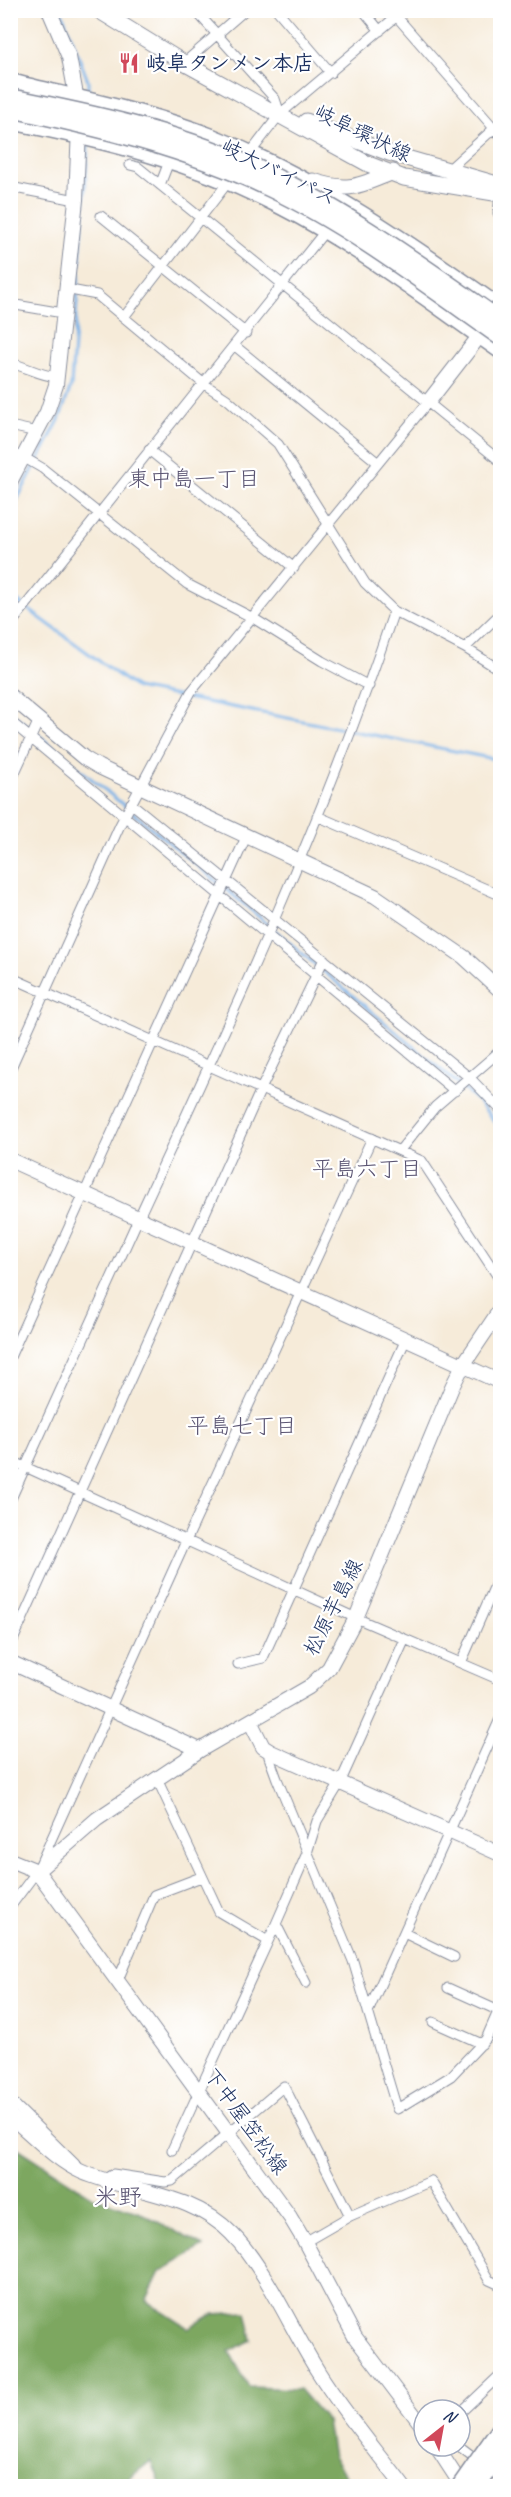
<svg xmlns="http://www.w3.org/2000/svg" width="511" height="2497" font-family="Caveat,'Klee One',sans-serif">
  <rect width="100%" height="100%" fill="#fff"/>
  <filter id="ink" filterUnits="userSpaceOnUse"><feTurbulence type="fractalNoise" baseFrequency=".0167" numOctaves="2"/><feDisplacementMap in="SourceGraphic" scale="12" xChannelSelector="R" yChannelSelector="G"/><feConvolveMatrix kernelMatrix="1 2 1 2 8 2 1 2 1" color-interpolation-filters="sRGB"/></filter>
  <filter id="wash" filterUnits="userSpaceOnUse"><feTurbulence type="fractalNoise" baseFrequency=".008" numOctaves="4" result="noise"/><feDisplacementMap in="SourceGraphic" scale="24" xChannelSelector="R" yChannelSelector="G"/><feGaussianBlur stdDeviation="1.35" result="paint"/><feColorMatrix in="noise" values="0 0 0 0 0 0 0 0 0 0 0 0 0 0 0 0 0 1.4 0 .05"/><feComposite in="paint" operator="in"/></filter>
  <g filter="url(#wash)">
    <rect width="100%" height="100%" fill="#f6ebd9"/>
    <path fill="#7da760" stroke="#4c6b5f" stroke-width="1.5" d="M10 2143 93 2197 143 2214 203 2246 160 2272 146 2301 188 2328 213 2314 246 2312 252 2340 229 2351 249 2387 299 2389 327 2421 333 2457 353 2486H160L151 2461 119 2486H11Z"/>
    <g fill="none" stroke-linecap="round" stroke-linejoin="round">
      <path stroke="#77b1e7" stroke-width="3" d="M61 10 88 81V93
        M10 513 59 420 71 386 88 145
        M10 596 136 688 500 760
        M10 712 221 885
        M226 889 317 966
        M322 970 477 1100 500 1128"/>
    </g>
  </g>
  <g filter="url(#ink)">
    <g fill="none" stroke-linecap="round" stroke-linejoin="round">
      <g stroke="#888d9c" stroke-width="11">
        <path id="street" d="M195 10 275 99 280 114
          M277 10 331 73
          M363 10 380 31
          M397 17 500 135
          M184 63 245 10
          M248 156 280 114 404 10
          M130 165 138 167 500 461
          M448 170 500 123
          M160 185 170 159
          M10 187 76 200
          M500 194 498 213 500 216
          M101 216 246 333
          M65 289 97 295 204 384 227 399 278 444 365 583 394 611 465 648 500 670
          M10 304 63 313
          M124 317 229 181
          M235 346 377 462
          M10 363C28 367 38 375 57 377
          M10 426 37 432
          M149 450 294 568
          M23 457 42 468 187 584 253 618 322 661 369 686
          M10 625 326 230
          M465 648 500 614
          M10 721 455 1091
          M10 783 39 720
          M131 803 470 1078 500 1109
          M317 816 500 895
          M10 977 422 1161 500 1280
          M10 1070 120 825 191 692 429 401
          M400 1150 435 1107 500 1051
          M10 1357 247 835
          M10 1460 356 1618 500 1680
          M10 1501C54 1406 96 1311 139 1217 232 1017 324 820 394 611
          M10 1647 261 1089 324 959
          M461 1663 500 1574
          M238 1664 263 1658 406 1339
          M271 1752 269 1757 277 1779 353 1961 397 2109 451 2076 486 2039 500 2007
          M157 1779 219 1912 268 1941
          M10 1907 37 1871 187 1539 372 1138
          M276 1924 306 1983
          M404 1933 454 1957
          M118 1980 154 1895 201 1877
          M448 1988 499 2011
          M368 2012 500 1719
          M433 2022 482 2044
          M10 2100 75 2164
          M172 2150 276 1924 307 1853 317 1821 340 1783 405 1639
          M105 2179 113 2174 165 2182 172 2181 284 2086 350 2216
          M305 2242 350 2216 431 2181 489 2280 500 2285
          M460 2413 500 2375
          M459 2446 500 2477"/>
      </g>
      <g stroke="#888d9c" stroke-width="16">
        <path id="secondary" d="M49 10 69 57 78 106
          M429 401 485 329
          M10 482 47 412 56 385 76 200 79 128
          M10 696 84 758 99 767 375 896 464 957 500 990
          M10 1160 500 1382
          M10 1662 200 1750
          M250 1721 263 1747 271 1752 500 1854
          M10 1860 37 1871 290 2217 305 2242 355 2337 424 2428
          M37 1871 97 1819 200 1750 309 1687 329 1668 356 1618 452 1387 463 1365 500 1310
          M10 2116C33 2135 55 2160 82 2172 132 2193 193 2193 232 2234 266 2268 292 2331 319 2373 344 2413 375 2449 403 2486
          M436 2446 462 2486"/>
      </g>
      <g stroke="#888d9c" stroke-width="17">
        <path id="primary" d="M98 10 184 63 368 164 404 178 500 194
          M306 121 389 153 500 185
          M313 181C350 193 358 186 393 172"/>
      </g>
      <g stroke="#888d9c" stroke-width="19">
        <path id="highway" d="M10 82C78 99 147 112 212 137 317 179 408 243 500 308
          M10 121C105 140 193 161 279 205 358 245 428 300 500 350"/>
      </g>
      <use href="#street" stroke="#fff" stroke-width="9"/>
      <use href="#secondary" stroke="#fff" stroke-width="14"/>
      <use href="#primary" stroke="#fff" stroke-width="15"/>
      <use href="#highway" stroke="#fff" stroke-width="16"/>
      <g stroke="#888d9c" stroke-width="19" stroke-linecap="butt">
        <path id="highway-bridge" d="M10 97C90 113 171 130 246 163 338 204 419 263 500 320
          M10 109C100 128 188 149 271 189 353 228 426 285 500 337
          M460 2486 500 2429
          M477 2486 500 2453"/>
      </g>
      <use href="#highway-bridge" stroke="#fff" stroke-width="16"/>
    </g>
  </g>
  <defs>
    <g id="restaurant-bare" transform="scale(1.62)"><path d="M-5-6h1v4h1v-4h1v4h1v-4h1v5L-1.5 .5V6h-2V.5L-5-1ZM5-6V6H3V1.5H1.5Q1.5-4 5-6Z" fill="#d1495b" stroke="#fff" stroke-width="2.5" paint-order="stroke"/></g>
  </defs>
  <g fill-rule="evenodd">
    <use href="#restaurant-bare" x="129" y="63"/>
  </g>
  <g text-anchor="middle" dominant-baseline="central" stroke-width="4.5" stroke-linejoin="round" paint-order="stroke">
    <g font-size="21" font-weight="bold" fill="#1b2f5e" stroke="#fff" text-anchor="start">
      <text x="146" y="63">岐阜タンメン本店</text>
    </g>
    <g font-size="21" fill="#1b2f5e" stroke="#fff">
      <text transform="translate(363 133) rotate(26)">岐阜環状線</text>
      <text transform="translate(279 172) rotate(26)">岐大バイパス</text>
      <text transform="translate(333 1607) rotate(-63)">松原芋島線</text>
      <text transform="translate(246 2121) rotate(54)">下中屋笠松線</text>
    </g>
    <g font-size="22" fill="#5a5472" stroke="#fff">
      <text x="194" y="479">東中島一丁目</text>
      <text x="367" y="1169">平島六丁目</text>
      <text x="242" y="1426">平島七丁目</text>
    </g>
    <g font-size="24" fill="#5a5472" stroke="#fff">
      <text x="118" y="2197">米野</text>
    </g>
  </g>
  <rect width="511" height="2497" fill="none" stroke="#fff" stroke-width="36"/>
  <g transform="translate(442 2428) rotate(31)"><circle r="28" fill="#ffffff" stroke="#a4acbf" stroke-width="1.5"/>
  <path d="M0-4.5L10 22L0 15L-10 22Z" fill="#d1495b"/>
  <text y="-9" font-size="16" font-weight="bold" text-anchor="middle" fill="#1b2f5e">N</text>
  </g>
</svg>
